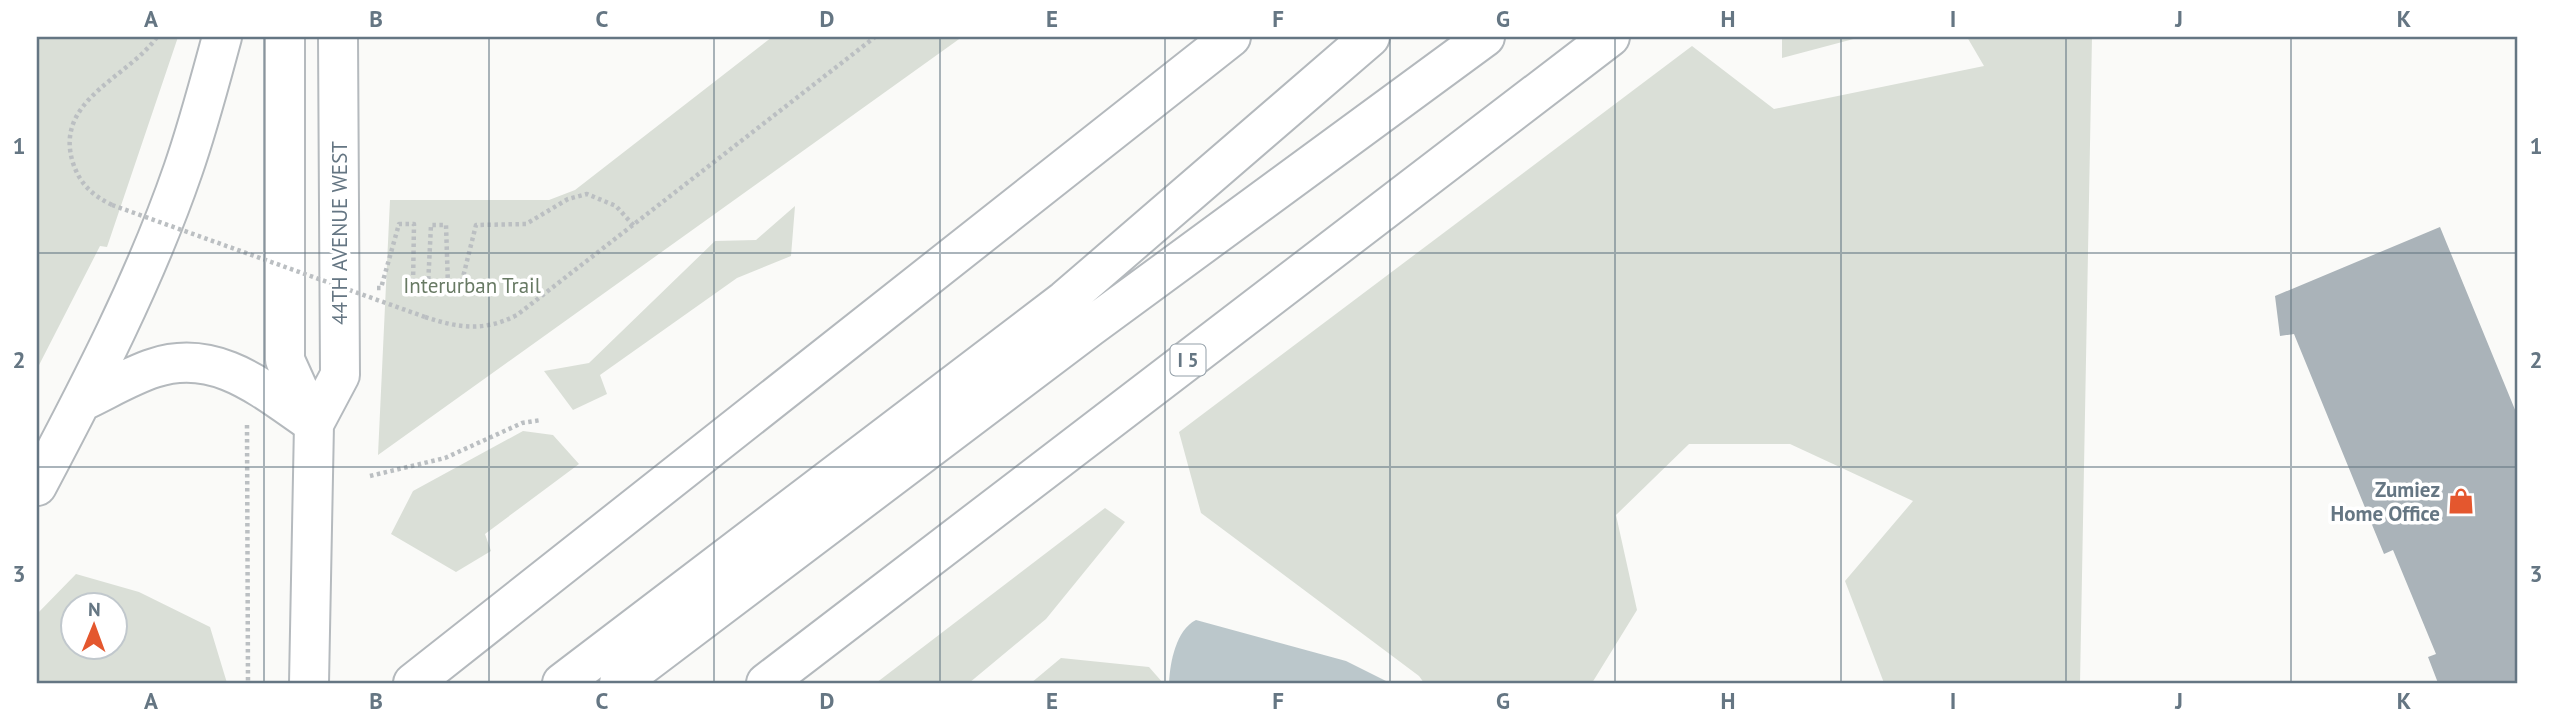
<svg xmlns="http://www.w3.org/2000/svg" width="2555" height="720" font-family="'PT Sans',sans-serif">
  <rect width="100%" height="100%" fill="#fafaf8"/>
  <path fill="#dadfd7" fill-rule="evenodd" d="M37 37H178L107 247 100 246 37 369Z
    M772 37H962L378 455 390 200H549L575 190Z
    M1782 37H1861L1782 58Z
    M1967 37H2092L2080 683H1884L1845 581 1913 501 1790 444H1689L1616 515 1637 610 1592 683H1424L1419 676 1201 513 1179 432 1692 46 1774 109 1984 66Z
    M795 206 791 256 737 278 600 375 607 394 573 410 544 371 589 363 715 241 756 240Z
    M523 431 553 435 579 464 485 534 491 551 456 572 391 534 413 491Z
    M1105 508 1125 522 1046 619 969 683H876Z
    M76 574 139 592 210 627 227 683H37V614ZM74 604H116V646H74Z
    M1061 658 1149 667 1163 683H1031Z"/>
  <path fill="#bbc7cb" d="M1196 620 1346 661 1390 683H1169C1170 662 1176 630 1196 620Z"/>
  <path fill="#aab3b9" d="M2440 227 2518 417V683H2438L2428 657 2436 654 2393 550 2384 554 2294 334 2280 336 2275 296Z"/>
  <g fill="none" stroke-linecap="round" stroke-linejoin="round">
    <g stroke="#b5babe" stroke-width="42">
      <path id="major" d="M285 37V360L314 424 309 683
        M314 424 340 375 338 37"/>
    </g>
    <g stroke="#b4b9bd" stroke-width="42">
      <path id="highway" d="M81 402C105 391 129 376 154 368 217 347 265 391 314 424
        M37 486C91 384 145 280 183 170 198 127 210 81 222 37
        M413 683 1231 37
        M562 683 1065 300 1370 37
        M619 683 1090 327 1485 37
        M766 683 1610 37"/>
    </g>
    <path stroke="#bbbfc2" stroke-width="4.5" stroke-dasharray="3.5 3.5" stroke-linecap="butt" d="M112 205C92 195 80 184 73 163 53 100 128 78 157 37
      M377 288H381L399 224H414L413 285 428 286 431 225H446L448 286 461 285 476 225 526 224 568 199 587 194 616 206 634 226
      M425 317C459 328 484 332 517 315L875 37
      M247 425 248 683
      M370 476 445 458 522 423 541 420"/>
    <use href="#major" stroke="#fff" stroke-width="38"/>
    <use href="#highway" stroke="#fff" stroke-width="38"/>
    <path stroke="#bbbfc2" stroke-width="4.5" stroke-dasharray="3.5 3.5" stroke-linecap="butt" d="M112 205 425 317"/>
  </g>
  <path fill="none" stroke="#657683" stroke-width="2" stroke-opacity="0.55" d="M264 37V683M489 37V683M714 37V683M940 37V683M1165 37V683M1390 37V683M1615 37V683M1841 37V683M2066 37V683M2291 37V683M37 253H2518M37 467H2518"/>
  <defs>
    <g id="shop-bare" transform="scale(2.1)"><path d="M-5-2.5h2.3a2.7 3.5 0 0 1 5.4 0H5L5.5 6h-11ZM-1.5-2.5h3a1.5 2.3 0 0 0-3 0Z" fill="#e4572e" stroke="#fff" stroke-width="2.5" paint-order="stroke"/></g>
  </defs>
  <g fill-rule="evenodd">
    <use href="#shop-bare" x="2461" y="501"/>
  </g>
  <g text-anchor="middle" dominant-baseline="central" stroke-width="7" stroke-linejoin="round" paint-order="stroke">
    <rect fill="#fff" stroke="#939fa8" stroke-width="2" x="1170.5" y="344.5" width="35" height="31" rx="5"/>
    <g font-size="19" font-weight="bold" fill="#657683">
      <text x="1188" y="360">I 5</text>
    </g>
    <g font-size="21" fill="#657683" stroke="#fff">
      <text transform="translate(339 233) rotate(-90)">44TH AVENUE WEST</text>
    </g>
    <g font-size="21" fill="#687a64" stroke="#fff">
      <text x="472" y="285">Interurban Trail</text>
    </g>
    <g font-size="21" font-weight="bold" fill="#657683" stroke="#fff" text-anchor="end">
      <text x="2440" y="489">Zumiez<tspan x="2440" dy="24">Home Office</tspan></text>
    </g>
  </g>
  <rect width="2555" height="720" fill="none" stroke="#ffffff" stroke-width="77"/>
  <g transform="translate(94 626) rotate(1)"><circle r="33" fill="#ffffff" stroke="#c1c8cd" stroke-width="2"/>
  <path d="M0-5L12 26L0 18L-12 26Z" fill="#e4572e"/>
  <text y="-10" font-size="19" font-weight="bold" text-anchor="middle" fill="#657683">N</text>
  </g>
  <rect x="38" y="38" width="2478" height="644" fill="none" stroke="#657683" stroke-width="2.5"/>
  <g font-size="23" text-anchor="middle" font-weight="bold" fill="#657683">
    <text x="151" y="27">A</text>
    <text x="376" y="27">B</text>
    <text x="602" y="27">C</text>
    <text x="827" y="27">D</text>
    <text x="1052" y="27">E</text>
    <text x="1278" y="27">F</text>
    <text x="1503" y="27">G</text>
    <text x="1728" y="27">H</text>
    <text x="1953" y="27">I</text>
    <text x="2179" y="27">J</text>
    <text x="2404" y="27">K</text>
    <text x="19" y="154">1</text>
    <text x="2536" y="154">1</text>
    <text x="19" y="368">2</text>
    <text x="2536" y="368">2</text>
    <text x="19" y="582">3</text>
    <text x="2536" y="582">3</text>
    <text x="151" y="709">A</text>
    <text x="376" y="709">B</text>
    <text x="602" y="709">C</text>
    <text x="827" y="709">D</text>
    <text x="1052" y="709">E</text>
    <text x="1278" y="709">F</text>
    <text x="1503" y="709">G</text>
    <text x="1728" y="709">H</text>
    <text x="1953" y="709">I</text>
    <text x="2179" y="709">J</text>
    <text x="2404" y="709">K</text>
  </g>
</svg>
